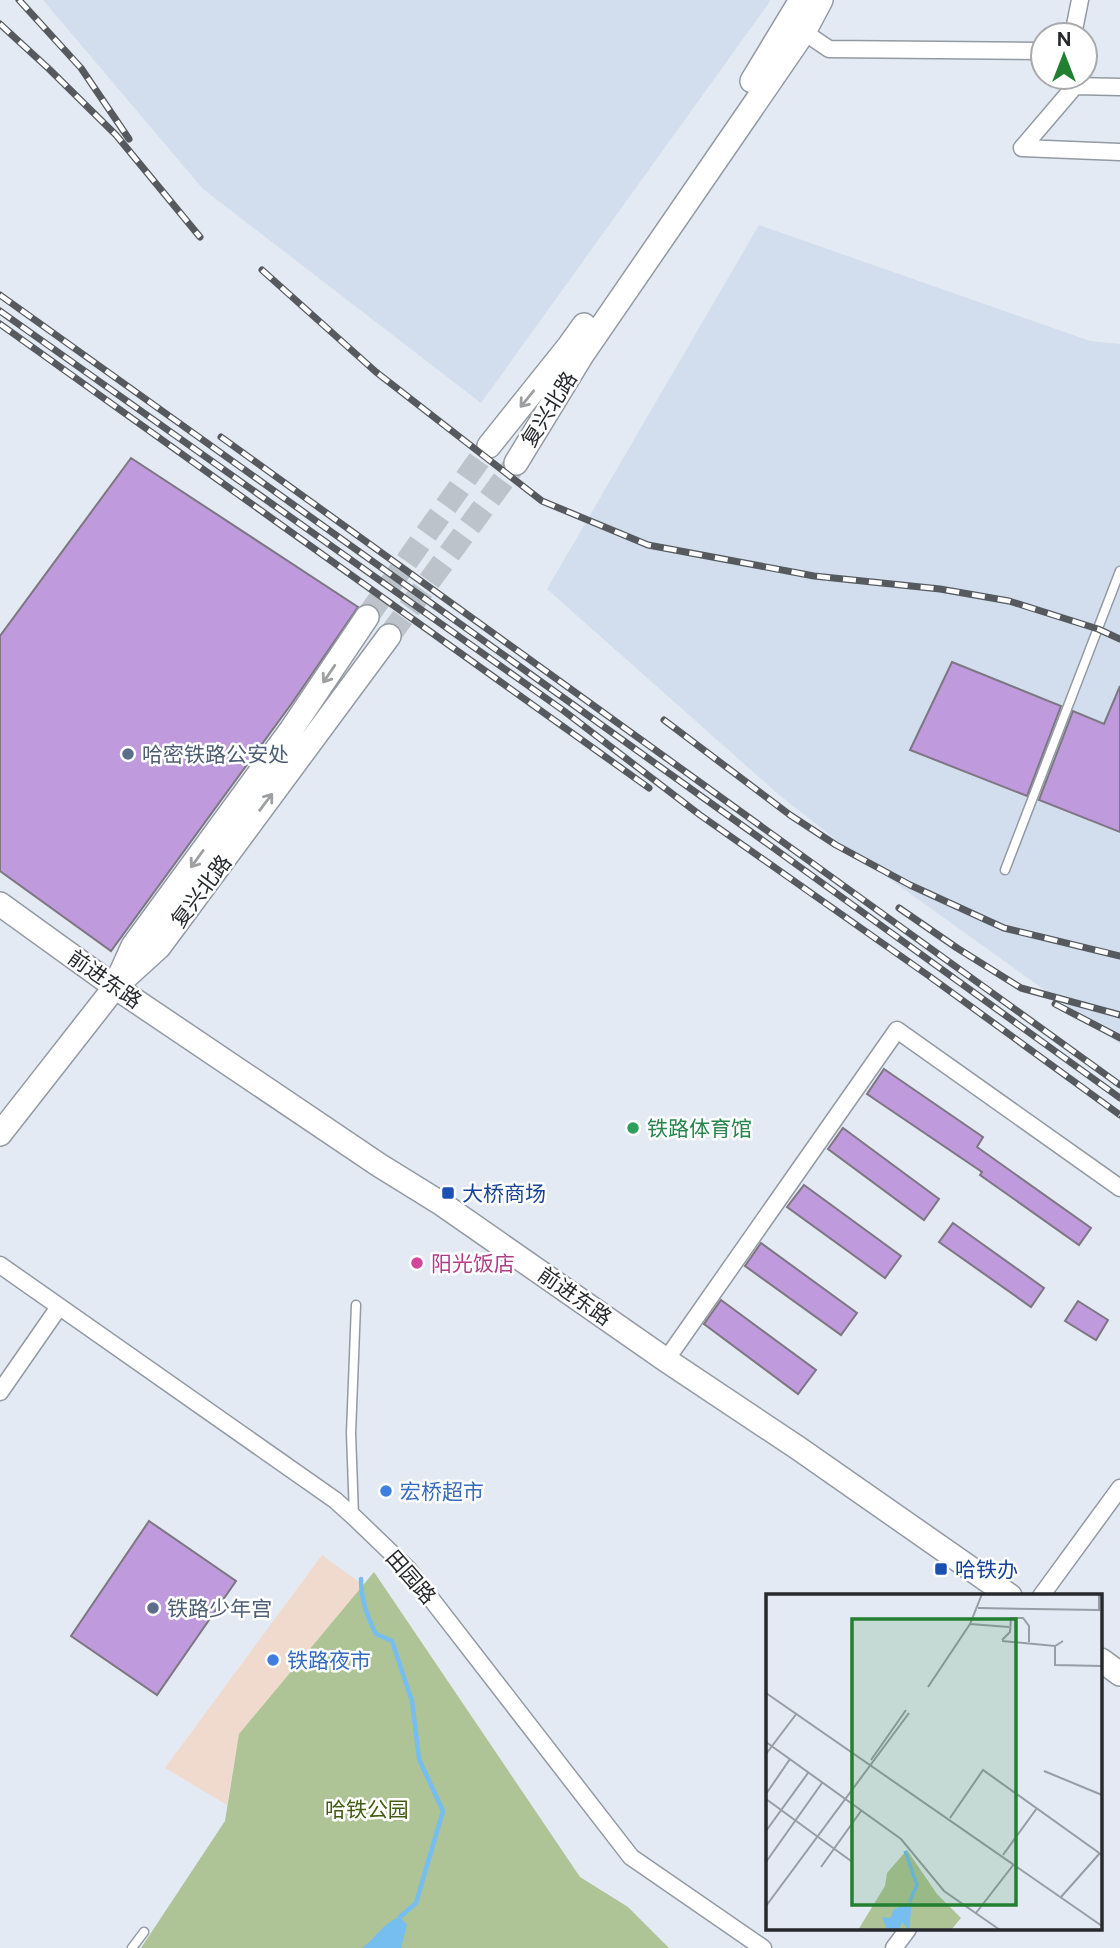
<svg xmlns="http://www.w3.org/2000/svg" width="1120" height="1948" font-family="Figtree,'Noto Sans SC',sans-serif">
  <rect width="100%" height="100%" fill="#e3eaf3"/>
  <path fill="#f0dacd" d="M322 1555 363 1585 239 1734 227 1805 165 1768Z"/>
  <path fill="#d2deed" d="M43 0H771L481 403 203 189Z
    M759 225 1090 341 1120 344V1044L848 849 778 794 547 589Z"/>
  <path fill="#aec396" d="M374 1572 580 1877 628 1907 669 1948H141L225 1821 239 1734Z"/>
  <path fill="#76bdf0" d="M400 1917 407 1925 401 1948H362C375 1939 385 1921 400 1917Z"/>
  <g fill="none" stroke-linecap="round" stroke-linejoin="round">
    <path stroke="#76bdf0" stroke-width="4.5" d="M361 1579C361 1600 367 1616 376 1634L392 1641 412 1701 419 1759 443 1811 416 1903 400 1917 398 1922"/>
  </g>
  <path fill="#bf9add" stroke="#7c7781" stroke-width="2" d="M131 458 358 607 292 703 111 951 0 871V636Z
    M952 662 1061 706 1027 796 910 750Z
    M1120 686V832L1039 800 1073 711 1104 724Z
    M884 1069 983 1137 977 1147 1091 1228 1079 1245 980 1175 982 1172 867 1094Z
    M843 1128 939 1199 924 1220 828 1149Z
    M804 1185 901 1256 885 1278 787 1207Z
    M953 1223 1044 1288 1031 1307 939 1242Z
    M761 1243 857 1313 841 1335 745 1266Z
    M721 1300 816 1370 798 1394 704 1324Z
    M1078 1301 1108 1320 1096 1340 1065 1321Z
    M149 1521 236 1581 157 1695 71 1636Z"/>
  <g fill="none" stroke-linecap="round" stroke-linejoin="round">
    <path stroke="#bdc3cb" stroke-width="23" stroke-dasharray="23 11" stroke-linecap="butt" d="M367 617 489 446
      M389 636 516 463"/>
    <g stroke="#939aa3" stroke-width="11">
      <path id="lane" d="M1005 870 1120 571
        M354 1516 351 1433 356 1305
        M132 1948 144 1932"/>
    </g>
    <g stroke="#939aa3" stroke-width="19">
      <path id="street" d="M804 32 829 49 1043 51
        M1073 35 1080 0
        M1075 86 1120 87
        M1022 148 1120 152
        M1022 148 1075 86 1074 77
        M0 1265 335 1500 354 1517 408 1569 631 1857 763 1948
        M666 1360 897 1030 1120 1188
        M0 1392 59 1307
        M1041 1596 1120 1488
        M894 1948 908 1929"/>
    </g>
    <g stroke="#939aa3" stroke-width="26">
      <path id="secondary" d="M752 81 801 0
        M489 446 569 346 584 325
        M516 463 582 355 804 32 821 0
        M0 904 115 987 379 1165 442 1204 666 1360 798 1448 1010 1596
        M119 977 133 946 291 730 367 617
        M0 1134 115 987 159 947 389 636
        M1101 1660 1120 1674"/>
    </g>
    <use href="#lane" stroke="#fff" stroke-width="8"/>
    <use href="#street" stroke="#fff" stroke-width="16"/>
    <use href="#secondary" stroke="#fff" stroke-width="23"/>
    <g stroke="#565a5f" stroke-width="7">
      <path id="rail" d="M19 0 81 68 129 139
        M0 24 49 69 116 135 200 237
        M262 270 376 372 542 501 648 545 814 576 940 589 1009 601 1098 629 1120 639
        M0 295 768 844 1120 1098
        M0 311 564 711 700 815 929 976 1120 1115
        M0 324 649 788
        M221 437 1120 1085
        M664 720 790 815 836 845 910 885 1004 928 1120 956
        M899 908 957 948 1021 988 1120 1015
        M1055 1004 1120 1038"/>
    </g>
    <use href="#rail" stroke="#fff" stroke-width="4.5" stroke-dasharray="13" stroke-linecap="butt"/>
  </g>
  <defs><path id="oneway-shaft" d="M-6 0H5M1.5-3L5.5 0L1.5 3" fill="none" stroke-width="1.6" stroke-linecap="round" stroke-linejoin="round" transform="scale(1.75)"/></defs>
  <g stroke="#9d9fa0">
    <use href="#oneway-shaft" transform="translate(527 399) rotate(129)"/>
    <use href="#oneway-shaft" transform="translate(329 674) rotate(124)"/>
    <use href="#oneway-shaft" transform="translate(266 802) rotate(-53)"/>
    <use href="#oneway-shaft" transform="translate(197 859) rotate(126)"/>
  </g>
  <g fill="#5c6f8a" stroke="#fff" stroke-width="2.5">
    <circle cx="128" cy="754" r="7"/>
    <circle cx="153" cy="1608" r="7"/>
  </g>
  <circle fill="#2e9e5b" stroke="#fff" stroke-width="2.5" cx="633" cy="1128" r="7"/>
  <g fill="#1a4fb4" stroke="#fff" stroke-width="2.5">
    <rect x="441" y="1186" width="14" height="14" rx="3.5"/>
    <rect x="934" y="1562" width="14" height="14" rx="3.5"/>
  </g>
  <circle fill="#d1479c" stroke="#fff" stroke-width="2.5" cx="417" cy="1263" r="7"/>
  <g fill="#3f7fe0" stroke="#fff" stroke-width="2.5">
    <circle cx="386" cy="1491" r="7"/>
    <circle cx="273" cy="1660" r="7"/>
  </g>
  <g text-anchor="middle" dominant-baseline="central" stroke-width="5" stroke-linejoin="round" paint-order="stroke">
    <g font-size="21" fill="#26292d" stroke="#fff">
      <text transform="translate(549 409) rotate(-58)">复兴北路</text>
      <text transform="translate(201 891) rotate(-53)">复兴北路</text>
      <text transform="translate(105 979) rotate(35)">前进东路</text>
      <text transform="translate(575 1296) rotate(35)">前进东路</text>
      <text transform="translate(411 1577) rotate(49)">田园路</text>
    </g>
    <g font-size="21" fill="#4e5e75" stroke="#fff" text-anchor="start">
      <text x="142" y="754">哈密铁路公安处</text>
      <text x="167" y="1608">铁路少年宫</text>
    </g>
    <g font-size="21" fill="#27864d" stroke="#fff" text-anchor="start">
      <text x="647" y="1128">铁路体育馆</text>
    </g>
    <g font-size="21" fill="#164399" stroke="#fff" text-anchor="start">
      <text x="462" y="1193">大桥商场</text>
      <text x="955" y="1569">哈铁办</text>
    </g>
    <g font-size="21" fill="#b23c85" stroke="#fff" text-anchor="start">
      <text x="431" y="1263">阳光饭店</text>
    </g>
    <g font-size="21" fill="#366cbe" stroke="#fff" text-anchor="start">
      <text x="400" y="1491">宏桥超市</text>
      <text x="287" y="1660">铁路夜市</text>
    </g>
    <g font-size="21" fill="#425e12" stroke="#fff">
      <text x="367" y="1809">哈铁公园</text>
    </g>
  </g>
  <g transform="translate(766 1594)">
    <rect width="336" height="336" fill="#e3eaf3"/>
    <path d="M141 256 171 300 195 324 185 336H92L119 292 121 279Z" fill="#aec396"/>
    <path d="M146 307 143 336 136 328 133 336H121L116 323 125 324 127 316Z" fill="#76bdf0"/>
    <path fill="none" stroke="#76bdf0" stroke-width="3.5" d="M139 257 151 291 144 307"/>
    <path fill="none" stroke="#979da4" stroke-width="2" d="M212 14 333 16V0M204 30 243 33M236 46 244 38 245 24H257L263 32V48M236 47 289 52 297 47M289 52V71L336 72M162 93 204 30 216 0M0 99 336 332M0 148 135 245 178 297 234 336M0 160 31 119M105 166 140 116M278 177 336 201M0 200 24 165M0 205 85 267M184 224 217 176 336 261M0 237 42 179M237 261 271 214M0 268 56 189M55 273 95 217M295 303 334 259M0 312 143 119M210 319 248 270"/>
    <path fill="#238031" fill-opacity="0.15" stroke="#238031" stroke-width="3.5" d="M86 25H250V311H86Z"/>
    <rect width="336" height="336" fill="none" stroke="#26292d" stroke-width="3.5"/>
  </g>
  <g transform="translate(1064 56)"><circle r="33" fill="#ffffff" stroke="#a8a9ab" stroke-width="2"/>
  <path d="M0-5L12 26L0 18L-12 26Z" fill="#238031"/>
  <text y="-10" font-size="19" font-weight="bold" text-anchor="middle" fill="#26292d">N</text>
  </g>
</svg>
